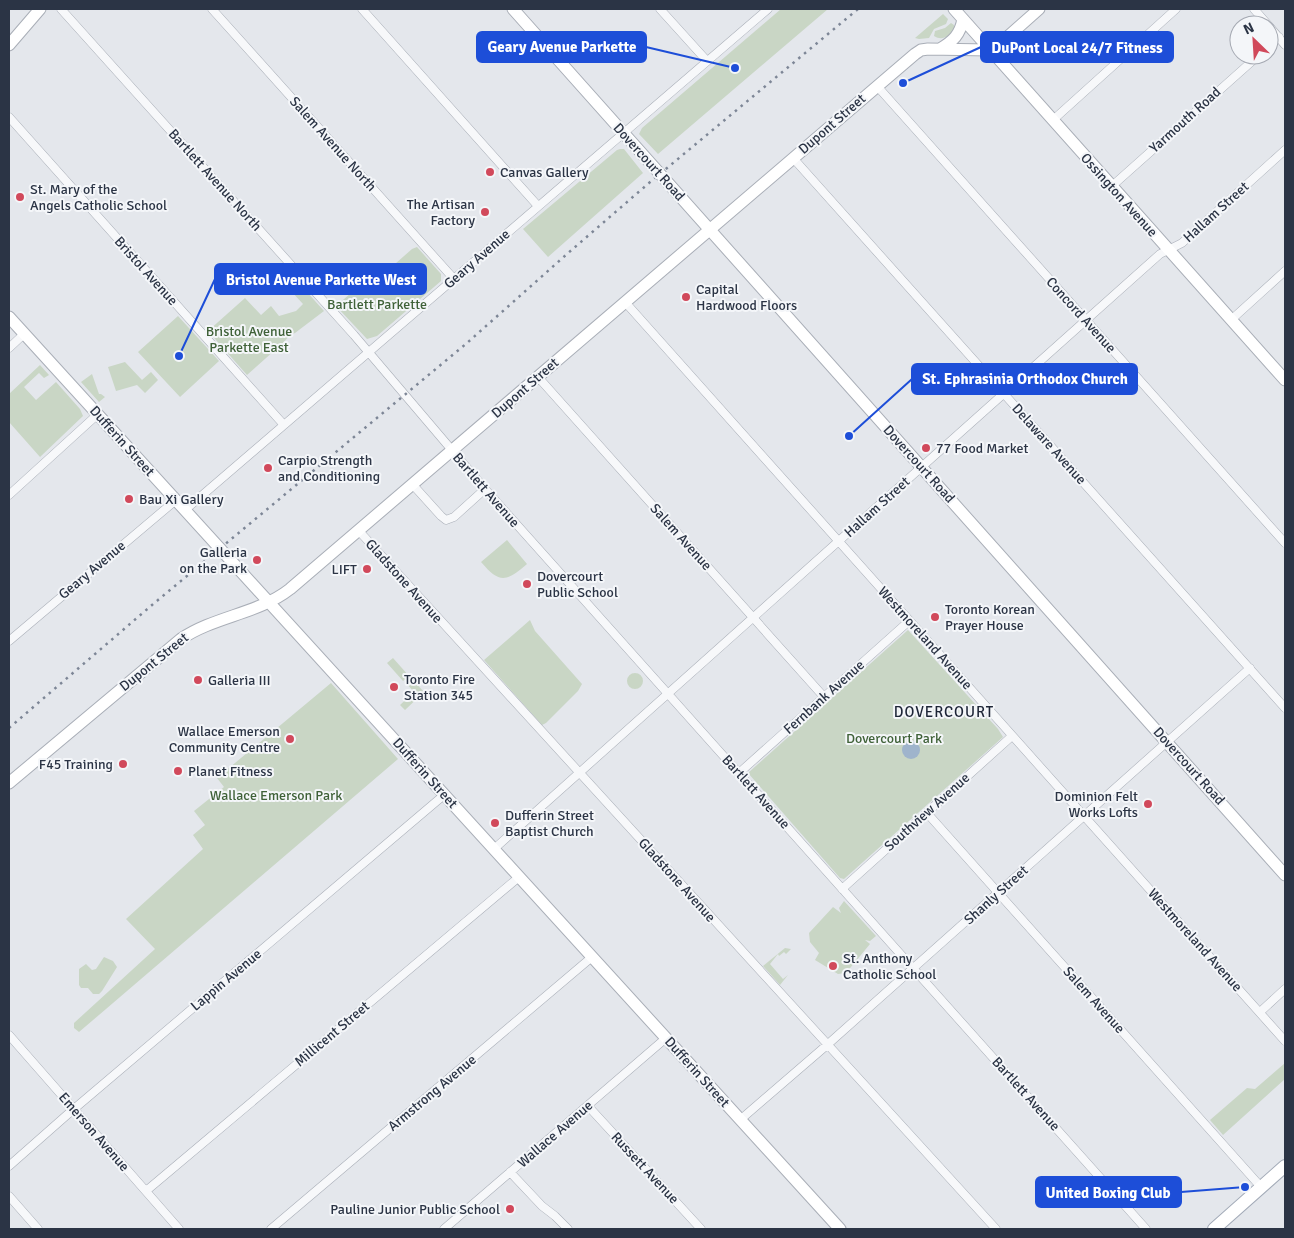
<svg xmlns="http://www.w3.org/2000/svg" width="1294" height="1238" font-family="Signika,sans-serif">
  <rect width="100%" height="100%" fill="#e4e7ec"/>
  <path fill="#c9d6c5" d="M781 9H828L658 154 639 134 642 128Z
    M943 14 948 19 946 24 934 29 929 38 919 39 915 38Z
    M951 23 954 25V30C948 37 942 41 934 36L935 31 945 28Z
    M620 149H624L643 173 548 257 523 229 617 150Z
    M417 247 441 274V281L377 336 367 339 336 306 374 273 379 278 412 249Z
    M298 282 324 311 295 333 290 335 284 342 247 375 208 331 245 298 261 315 271 306 279 316 296 311 303 304 290 290Z
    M178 316 219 361 180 397 138 352Z
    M125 362 142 380 151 372 158 380 145 393 137 385 116 391 108 367Z
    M40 365 49 375 44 378 39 373 24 387 36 400 56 382 80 409 83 416 40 457 9 422V394Z
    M92 374 99 394H101L105 397 99 402 81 382Z
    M507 540 527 564C506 582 500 584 481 562Z
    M530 620 535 631 582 684 578 691 546 723 542 725 484 660Z
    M908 630 998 729 1003 737 844 879 840 878 748 773Z
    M393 658 409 676 403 681 387 663Z
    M627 681a8 8 0 1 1 16 0a8 8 0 1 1-16 0Z
    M411 678 424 692 405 710 400 705 414 692 406 683Z
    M331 683 398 759 106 1009 79 1032 74 1028V1023L155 949 126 919 203 849 193 835 205 825 194 811 224 787 217 778Z
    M844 901 876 936 870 941 865 940 870 944 846 973 838 974 815 960 819 953 810 942 809 933 833 907 841 913 839 908Z
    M785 948 791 949 786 954 784 952 779 956 778 954 770 964 783 979 788 975 780 985 763 966Z
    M104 957 113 961 117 967 102 991 99 994H93L88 988H81L79 985V969L86 964 92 970 96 969Z
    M1285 1063V1079L1223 1135 1210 1120 1247 1088 1255 1089Z"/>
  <path fill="#9fb4cc" d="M902 750a9 9 0 1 1 18 0a9 9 0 1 1-18 0Z"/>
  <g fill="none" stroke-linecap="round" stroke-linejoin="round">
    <g stroke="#a9aeb7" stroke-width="9">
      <path id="street" d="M61 9 354 335 485 489 1146 1229
        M212 9 454 279
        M362 9 538 206
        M660 9 707 61
        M1254 9 1268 25
        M1269 26 1285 45
        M1269 46 1279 37
        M877 86 1285 543
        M9 117 284 425
        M1053 120 1176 9
        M793 158 1285 708
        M1112 186 1259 55
        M625 302 1285 1041
        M1231 320 1285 271
        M9 348 24 334
        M538 377 824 697
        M413 485 441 516 446 520 454 517 485 489
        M9 495 98 414
        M185 510 768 9
        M359 531 996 1229
        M9 641 176 500
        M739 773 909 621
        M927 813 1261 1187
        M494 849 1160 254 1182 243 1285 150
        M842 889 1012 736
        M1260 1012 1285 989
        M9 1035 179 1229
        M588 1106 701 1229
        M740 1120 827 1045 1250 668
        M9 1166 68 1114 444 795
        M510 1172 542 1206 555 1216 568 1229
        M146 1191 519 877
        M9 1196 38 1229
        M271 1229 592 957
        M444 1229 666 1038"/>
    </g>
    <g stroke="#a9aeb7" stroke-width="13">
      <path id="secondary" d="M513 9 1285 875
        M954 9 1285 380
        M9 45 40 9
        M940 49C953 41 960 35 963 19
        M9 317 840 1229
        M9 783 181 639C215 616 258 614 290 589L915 54 921 50 928 49 990 50 996 47 1039 9"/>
    </g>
    <g stroke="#a3abb8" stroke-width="14">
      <path id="primary" d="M1214 1229 1285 1166"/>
    </g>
    <use href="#street" stroke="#f7f8fa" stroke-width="8"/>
    <use href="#secondary" stroke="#fff" stroke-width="11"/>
    <use href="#primary" stroke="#fff" stroke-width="12"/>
    <path stroke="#7d8696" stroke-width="2.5" stroke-dasharray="2.5 5" stroke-linecap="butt" d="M9 728 152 605 467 343 567 254 649 183 858 9"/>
  </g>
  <g fill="#d1495b" stroke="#f4f6f9" stroke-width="2">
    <circle cx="490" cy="172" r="5"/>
    <circle cx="20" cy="197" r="5"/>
    <circle cx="485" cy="212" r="5"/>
    <circle cx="686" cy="297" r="5"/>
    <circle cx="926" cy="448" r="5"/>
    <circle cx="268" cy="468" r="5"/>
    <circle cx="129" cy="499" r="5"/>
    <circle cx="257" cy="560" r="5"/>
    <circle cx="367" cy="569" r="5"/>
    <circle cx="527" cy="584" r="5"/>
    <circle cx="935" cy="617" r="5"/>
    <circle cx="198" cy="680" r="5"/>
    <circle cx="394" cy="687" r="5"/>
    <circle cx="290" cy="739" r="5"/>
    <circle cx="123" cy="764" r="5"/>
    <circle cx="178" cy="771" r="5"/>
    <circle cx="1148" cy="804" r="5"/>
    <circle cx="495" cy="823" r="5"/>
    <circle cx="833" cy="966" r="5"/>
    <circle cx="510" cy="1209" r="5"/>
  </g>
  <g text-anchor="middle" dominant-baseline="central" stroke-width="4" stroke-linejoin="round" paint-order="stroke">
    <g font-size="14" fill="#2b3445" stroke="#f4f6f9">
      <text transform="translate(1185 120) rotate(-42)">Yarmouth Road</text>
      <text transform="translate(832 124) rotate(-41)">Dupont Street</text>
      <text transform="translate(333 144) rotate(48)">Salem Avenue North</text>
      <text transform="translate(649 162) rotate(48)">Dovercourt Road</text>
      <text transform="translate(215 180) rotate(48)">Bartlett Avenue North</text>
      <text transform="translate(1119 195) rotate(48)">Ossington Avenue</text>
      <text transform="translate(1216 212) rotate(-42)">Hallam Street</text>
      <text transform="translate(477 259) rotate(-41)">Geary Avenue</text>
      <text transform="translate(146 271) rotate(48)">Bristol Avenue</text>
      <text transform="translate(1081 315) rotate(48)">Concord Avenue</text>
      <text transform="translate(525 388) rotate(-41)">Dupont Street</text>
      <text transform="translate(122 441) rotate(48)">Dufferin Street</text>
      <text transform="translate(1049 444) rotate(48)">Delaware Avenue</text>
      <text transform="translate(919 464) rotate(48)">Dovercourt Road</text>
      <text transform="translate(486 490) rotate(49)">Bartlett Avenue</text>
      <text transform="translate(877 507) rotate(-42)">Hallam Street</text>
      <text transform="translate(681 537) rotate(48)">Salem Avenue</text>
      <text transform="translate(92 570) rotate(-40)">Geary Avenue</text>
      <text transform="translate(404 581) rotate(48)">Gladstone Avenue</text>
      <text transform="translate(925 638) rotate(48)">Westmoreland Avenue</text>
      <text transform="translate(154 662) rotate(-39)">Dupont Street</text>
      <text transform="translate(824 697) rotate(-42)">Fernbank Avenue</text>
      <text transform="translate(1189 766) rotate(48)">Dovercourt Road</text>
      <text transform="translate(425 773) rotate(48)">Dufferin Street</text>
      <text transform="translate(756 792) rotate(48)">Bartlett Avenue</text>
      <text transform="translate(927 812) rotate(-42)">Southview Avenue</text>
      <text transform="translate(677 880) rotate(48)">Gladstone Avenue</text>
      <text transform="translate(996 895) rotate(-42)">Shanly Street</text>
      <text transform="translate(1195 940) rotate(48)">Westmoreland Avenue</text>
      <text transform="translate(226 980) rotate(-40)">Lappin Avenue</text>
      <text transform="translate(1094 1000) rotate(48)">Salem Avenue</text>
      <text transform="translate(332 1034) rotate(-40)">Millicent Street</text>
      <text transform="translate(697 1072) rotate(48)">Dufferin Street</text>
      <text transform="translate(432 1093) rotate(-40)">Armstrong Avenue</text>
      <text transform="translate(1026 1094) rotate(48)">Bartlett Avenue</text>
      <text transform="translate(94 1132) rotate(49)">Emerson Avenue</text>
      <text transform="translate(555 1134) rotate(-41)">Wallace Avenue</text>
      <text transform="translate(645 1168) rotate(47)">Russett Avenue</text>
    </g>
    <g font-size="14" fill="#2b3445" stroke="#f4f6f9" text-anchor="start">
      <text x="500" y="172">Canvas Gallery</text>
      <text x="30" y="189">St. Mary of the<tspan x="30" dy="16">Angels Catholic School</tspan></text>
      <text x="475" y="204" text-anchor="end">The Artisan<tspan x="475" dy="16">Factory</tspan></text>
      <text x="696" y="289">Capital<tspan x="696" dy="16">Hardwood Floors</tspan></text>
      <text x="936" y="448">77 Food Market</text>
      <text x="278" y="460">Carpio Strength<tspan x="278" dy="16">and Conditioning</tspan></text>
      <text x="139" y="499">Bau Xi Gallery</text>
      <text x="247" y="552" text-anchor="end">Galleria<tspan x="247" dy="16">on the Park</tspan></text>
      <text x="357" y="569" text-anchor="end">LIFT</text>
      <text x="537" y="576">Dovercourt<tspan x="537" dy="16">Public School</tspan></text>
      <text x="945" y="609">Toronto Korean<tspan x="945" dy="16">Prayer House</tspan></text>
      <text x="404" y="679">Toronto Fire<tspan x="404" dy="16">Station 345</tspan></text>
      <text x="208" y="680">Galleria III</text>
      <text x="280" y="731" text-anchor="end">Wallace Emerson<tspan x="280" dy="16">Community Centre</tspan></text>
      <text x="113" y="764" text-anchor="end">F45 Training</text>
      <text x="188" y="771">Planet Fitness</text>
      <text x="1138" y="796" text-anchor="end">Dominion Felt<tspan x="1138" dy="16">Works Lofts</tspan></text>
      <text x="505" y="815">Dufferin Street<tspan x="505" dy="16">Baptist Church</tspan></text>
      <text x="843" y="958">St. Anthony<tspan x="843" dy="16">Catholic School</tspan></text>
      <text x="500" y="1209" text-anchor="end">Pauline Junior Public School</text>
    </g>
    <g font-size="14" fill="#3f6138" stroke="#f4f6f9">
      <text x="377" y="304">Bartlett Parkette</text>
      <text x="249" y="331">Bristol Avenue<tspan x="249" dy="16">Parkette East</tspan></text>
      <text x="894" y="738">Dovercourt Park</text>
      <text x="276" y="795">Wallace Emerson Park</text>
    </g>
    <g font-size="15" letter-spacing="1" fill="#1d2536" stroke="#f4f6f9">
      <text x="944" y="712">DOVERCOURT</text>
    </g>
  </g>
  <path fill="none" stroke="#1d4ed8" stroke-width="2" d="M735 68L646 47M903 83L981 47M179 356L215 279M849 436L912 379M1245 1187L1181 1192"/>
  <g fill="#1d4ed8" stroke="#f4f6f9" stroke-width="2">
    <circle cx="735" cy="68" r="5"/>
    <circle cx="903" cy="83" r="5"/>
    <circle cx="179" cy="356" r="5"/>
    <circle cx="849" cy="436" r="5"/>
    <circle cx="1245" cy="1187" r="5"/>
  </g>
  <g fill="#1d4ed8" stroke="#1d4ed8" stroke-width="2">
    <rect x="477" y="32" width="169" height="30" rx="5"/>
    <rect x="981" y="32" width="192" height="30" rx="5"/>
    <rect x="215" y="264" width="211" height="30" rx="5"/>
    <rect x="912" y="364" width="225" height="30" rx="5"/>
    <rect x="1036" y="1177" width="145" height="30" rx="5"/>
  </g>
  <g font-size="15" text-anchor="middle" font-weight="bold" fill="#fff">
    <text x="562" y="52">Geary Avenue Parkette</text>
    <text x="1077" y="53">DuPont Local 24/7 Fitness</text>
    <text x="321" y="285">Bristol Avenue Parkette West</text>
    <text x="1025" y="384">St. Ephrasinia Orthodox Church</text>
    <text x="1108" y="1198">United Boxing Club</text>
  </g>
  <rect width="1294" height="1238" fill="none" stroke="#2b3445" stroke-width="20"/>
  <g transform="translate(1254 40) rotate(335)"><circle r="24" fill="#f4f6f9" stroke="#a4a8b1"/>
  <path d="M0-4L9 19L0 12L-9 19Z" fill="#d1495b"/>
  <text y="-8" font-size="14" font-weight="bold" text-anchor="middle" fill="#2b3445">N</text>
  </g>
</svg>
